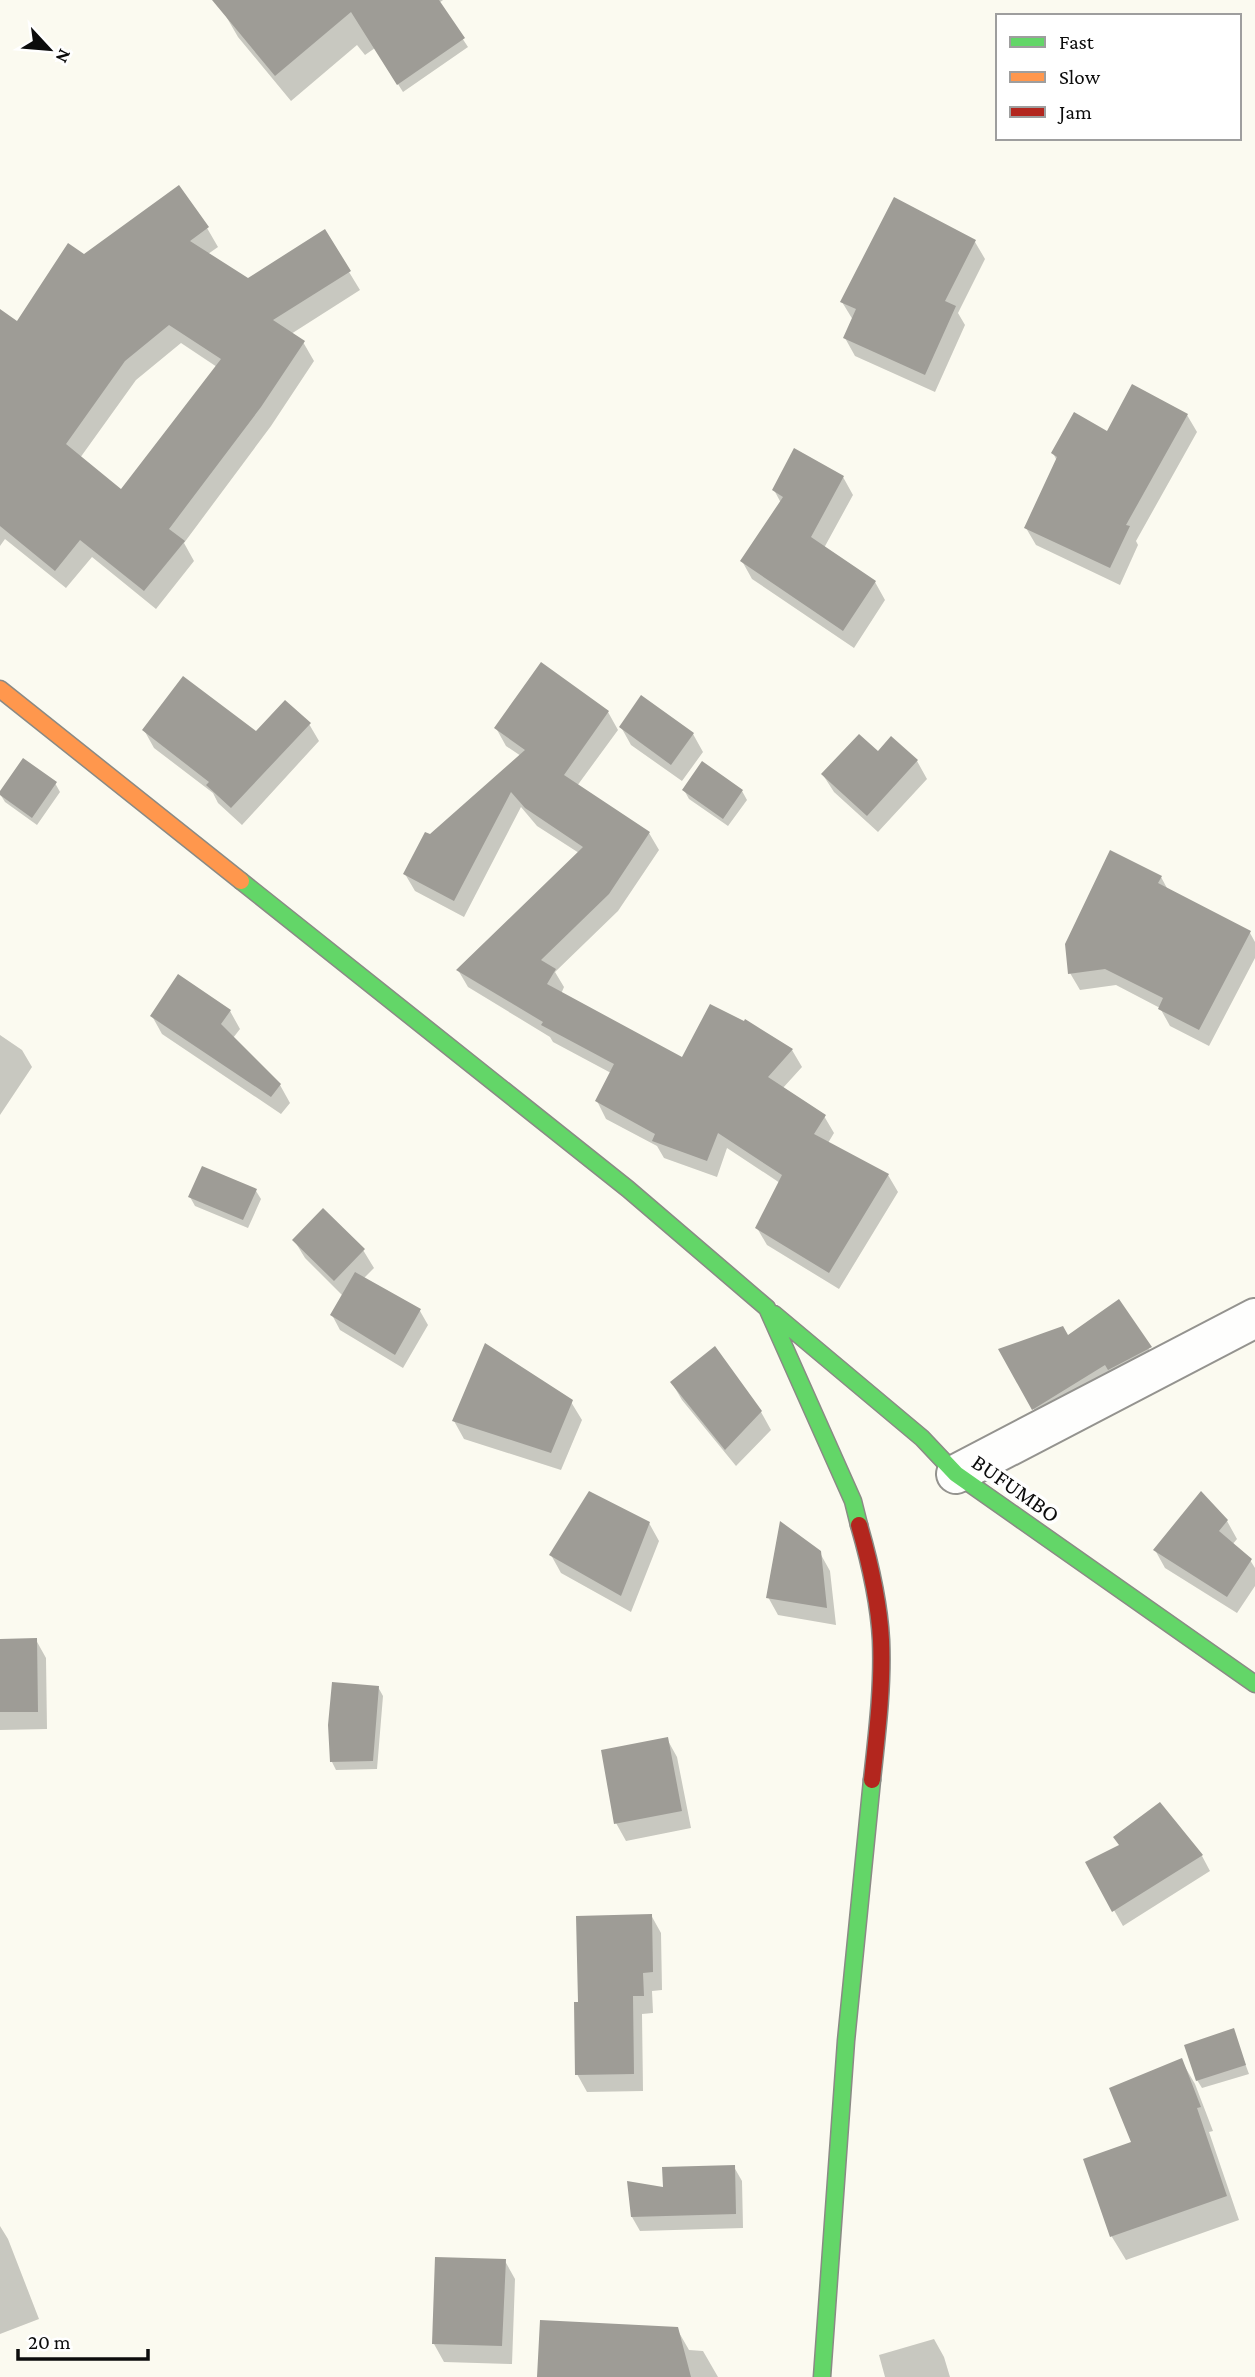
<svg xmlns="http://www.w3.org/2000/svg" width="1255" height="2377" font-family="'Crimson Pro',serif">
  <rect width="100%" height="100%" fill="#fbfaf0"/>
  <path fill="#0003" fill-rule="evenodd" d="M236 0H443L439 3 468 47 403 92 375 48 365 55 357 45 291 101 238 37 223 11Z
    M207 228 218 247 208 254 248 280 349 272 360 290 291 334 303 342 314 361 271 426 184 543 194 561 156 609 92 557 66 588 5 539 0 546V317L17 323 84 256ZM181 343 217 367 121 492 80 458 136 380Z
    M975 242 985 259 958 313 965 325 935 392 855 356 845 338 853 320 842 302Z
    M1187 415 1197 432 1136 541 1138 545 1120 585 1036 545 1026 528 1057 461 1053 453Z
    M843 477 853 495 824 548 875 582 885 600 854 648 752 579 742 561 781 503 774 490Z
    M542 664 608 712 618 730 577 786 649 833 659 850 618 911 555 972 564 987 561 994 682 1059 792 1050 802 1067 782 1089 824 1116 834 1133 828 1143 888 1175 898 1192 839 1289 767 1245 757 1228 780 1183 727 1148 717 1177 664 1158 657 1146 606 1119 597 1101 611 1073 553 1042 550 1037 468 987 458 970 579 853 537 826 521 807 464 917 415 891 405 874 430 836 521 756 506 746 496 728Z
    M309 724 319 741 242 825 218 803 213 793 154 748 144 730 256 733Z
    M621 727 693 734 703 752 682 781 631 745Z
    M878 753 917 761 927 779 878 832 834 792 823 775Z
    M55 783 60 792 37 825 5 802 0 794Z
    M684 790 742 791 747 800 728 826 689 799Z
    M1161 877 1168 890 1250 933 1255 942V958L1209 1046 1170 1026 1160 1008 1116 985 1080 990 1070 973Z
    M230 1011 240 1029 233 1038 280 1085 290 1103 281 1114 162 1034 152 1016Z
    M0 1035 22 1050 32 1067 0 1115Z
    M256 1191 261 1199 248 1228 195 1206 190 1197Z
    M294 1240 363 1250 374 1268 363 1279 420 1311 428 1325 403 1368 340 1330 332 1315 343 1296 305 1258Z
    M1118 1302 1160 1366 1043 1426 1000 1350 1067 1337Z
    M672 1383 761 1412 771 1430 736 1466 682 1400Z
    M571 1402 582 1420 561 1470 464 1439 454 1421Z
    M1227 1521 1237 1539 1232 1545 1250 1560 1255 1568V1586L1237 1613 1165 1568 1155 1550Z
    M649 1523 659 1541 631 1612 561 1573 551 1555Z
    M820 1553 830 1571 836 1625 778 1615 768 1597Z
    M36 1640 46 1658 47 1729 0 1730V1641Z
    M378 1687 383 1696 377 1769 336 1770 332 1762Z
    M667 1739 677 1757 691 1828 626 1841 616 1823Z
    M1160 1804 1202 1856 1210 1871 1123 1926 1087 1863 1120 1846Z
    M651 1915 661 1933 662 1990 652 1991 653 2013 642 2014 643 2091 587 2092 577 2074 580 2003Z
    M1233 2031 1249 2074 1202 2088 1197 2080Z
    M1181 2060 1195 2084 1213 2131 1209 2132 1239 2220 1126 2260 1112 2237 1085 2160 1133 2143Z
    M734 2167 742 2181 743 2228 640 2231 632 2217 664 2189Z
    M0 2226 8 2239 39 2319 0 2334Z
    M505 2261 515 2279 512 2364 444 2362 434 2344Z
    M677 2329 689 2350 703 2351 718 2377H538Z
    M934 2339 944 2357 950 2377H885L879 2355Z"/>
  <path fill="#9e9c96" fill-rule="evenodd" d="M212 0H439L465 38 397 85 351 12 275 76Z
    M179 185 209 227 190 241 248 278 325 229 351 271 273 320 305 341 261 407 169 529 185 541 144 591 80 540 55 571 0 526V309L17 321 68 243 84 254ZM169 325 221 359 121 489 66 444 125 361Z
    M894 197 976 240 945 301 956 306 925 375 843 338 856 309 840 302Z
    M1132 384 1188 414 1126 525 1130 526 1110 568 1024 528 1057 457 1051 453 1074 412 1107 431Z
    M794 448 844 476 811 537 876 581 843 631 740 561 783 497 772 490Z
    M541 662 609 711 564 775 650 832 609 894 541 960 556 969 547 984 682 1057 710 1004 744 1021 745 1019 793 1049 768 1077 826 1115 814 1134 889 1174 829 1273 755 1228 782 1175 718 1133 707 1161 652 1141 655 1134 595 1101 614 1064 541 1025 543 1022 456 970 583 847 525 808 511 792 454 901 403 874 425 832 430 834 525 750 494 728Z
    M183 676 256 731 285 700 311 723 231 808 206 785 209 782 142 730Z
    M641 695 694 733 671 765 619 727Z
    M859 734 878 751 891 736 918 760 867 816 821 774Z
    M23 758 57 782 32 818 0 795V791Z
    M702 761 743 790 723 819 682 790Z
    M1110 850 1162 876 1158 883 1251 931 1199 1030 1158 1009 1163 998 1105 969 1068 974 1065 944Z
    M178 974 231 1010 221 1024 281 1084 271 1097 150 1016Z
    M202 1166 257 1189 243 1220 188 1197Z
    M323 1208 365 1249 334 1281 292 1240Z
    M355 1272 421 1309 395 1355 330 1315Z
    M1119 1299 1152 1347 1108 1370 1105 1365 1032 1410 998 1349 1063 1326 1068 1335Z
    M485 1343 573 1400 551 1453 452 1421Z
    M715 1346 762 1411 725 1450 670 1382Z
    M589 1491 650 1522 621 1596 549 1555Z
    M1201 1491 1228 1520 1219 1531 1252 1559 1227 1597 1153 1550Z
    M780 1521 821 1551 827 1608 766 1598Z
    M37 1638 38 1712H0V1639Z
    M332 1682 379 1686 373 1761 330 1762 328 1725Z
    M668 1737 682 1811 614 1824 601 1750Z
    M1160 1802 1203 1855 1112 1912 1085 1862 1119 1845 1113 1837Z
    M652 1914 653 1972 643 1973 644 1996H633L634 2074 575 2075 574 2002H578L576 1916Z
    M1234 2028 1246 2065 1196 2081 1184 2045Z
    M1182 2058 1201 2107 1197 2108 1227 2196 1110 2237 1083 2159 1131 2142 1109 2088Z
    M735 2165 736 2214 631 2217 627 2181 663 2187 662 2167Z
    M435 2257 506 2259 502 2346 432 2344Z
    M540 2320 678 2327 691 2377H537Z"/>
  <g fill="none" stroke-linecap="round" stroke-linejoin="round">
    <g stroke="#94938f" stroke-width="42">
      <path id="street" d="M956 1474 1255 1318"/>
    </g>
    <g stroke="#8a8a85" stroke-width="19">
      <path id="fast" d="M241 881 628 1189 767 1308 853 1501 859 1525
        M774 1314 922 1438 956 1474 1255 1684
        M822 2377 846 2041 872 1780"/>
    </g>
    <g stroke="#8a8a85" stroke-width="19">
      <path id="slow" d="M0 689 241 881"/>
    </g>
    <g stroke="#8a8a85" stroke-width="19">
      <path id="jam" d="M859 1525C870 1563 879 1601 881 1640 883 1687 877 1734 872 1780"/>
    </g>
    <use href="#street" stroke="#fefefd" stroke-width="38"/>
    <use href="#fast" stroke="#63d668" stroke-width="16"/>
    <use href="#slow" stroke="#ff974d" stroke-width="16"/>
    <use href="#jam" stroke="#b3261e" stroke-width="16"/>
  </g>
  <g text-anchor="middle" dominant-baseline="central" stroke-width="7" stroke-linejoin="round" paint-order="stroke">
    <g font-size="23" fill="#0c0c0c" stroke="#fff">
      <text transform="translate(1016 1488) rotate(35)">BUFUMBO</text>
    </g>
  </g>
  <rect x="996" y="14" width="245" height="126" fill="#ffffff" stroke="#9e9e9e" stroke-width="2"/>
  <rect x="1010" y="37" width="35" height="10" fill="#63d668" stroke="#9e9e9e" stroke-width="2"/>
  <text x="1059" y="49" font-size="21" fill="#0c0c0c">Fast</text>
  <rect x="1010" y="72" width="35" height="10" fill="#ff974d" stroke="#9e9e9e" stroke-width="2"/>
  <text x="1059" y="84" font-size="21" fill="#0c0c0c">Slow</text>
  <rect x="1010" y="107" width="35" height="10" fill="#b3261e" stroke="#9e9e9e" stroke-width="2"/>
  <text x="1059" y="119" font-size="21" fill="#0c0c0c">Jam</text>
  <g transform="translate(49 49) rotate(116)" stroke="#ffffff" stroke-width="5" paint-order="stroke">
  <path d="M0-5L12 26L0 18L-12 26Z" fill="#0c0c0c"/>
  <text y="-10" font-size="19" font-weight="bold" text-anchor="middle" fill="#0c0c0c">N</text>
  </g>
  <path d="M18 2349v10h130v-10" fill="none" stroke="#0c0c0c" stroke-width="3.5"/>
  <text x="28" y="2349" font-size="21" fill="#0c0c0c" stroke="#ffffff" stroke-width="5" paint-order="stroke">20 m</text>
</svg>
